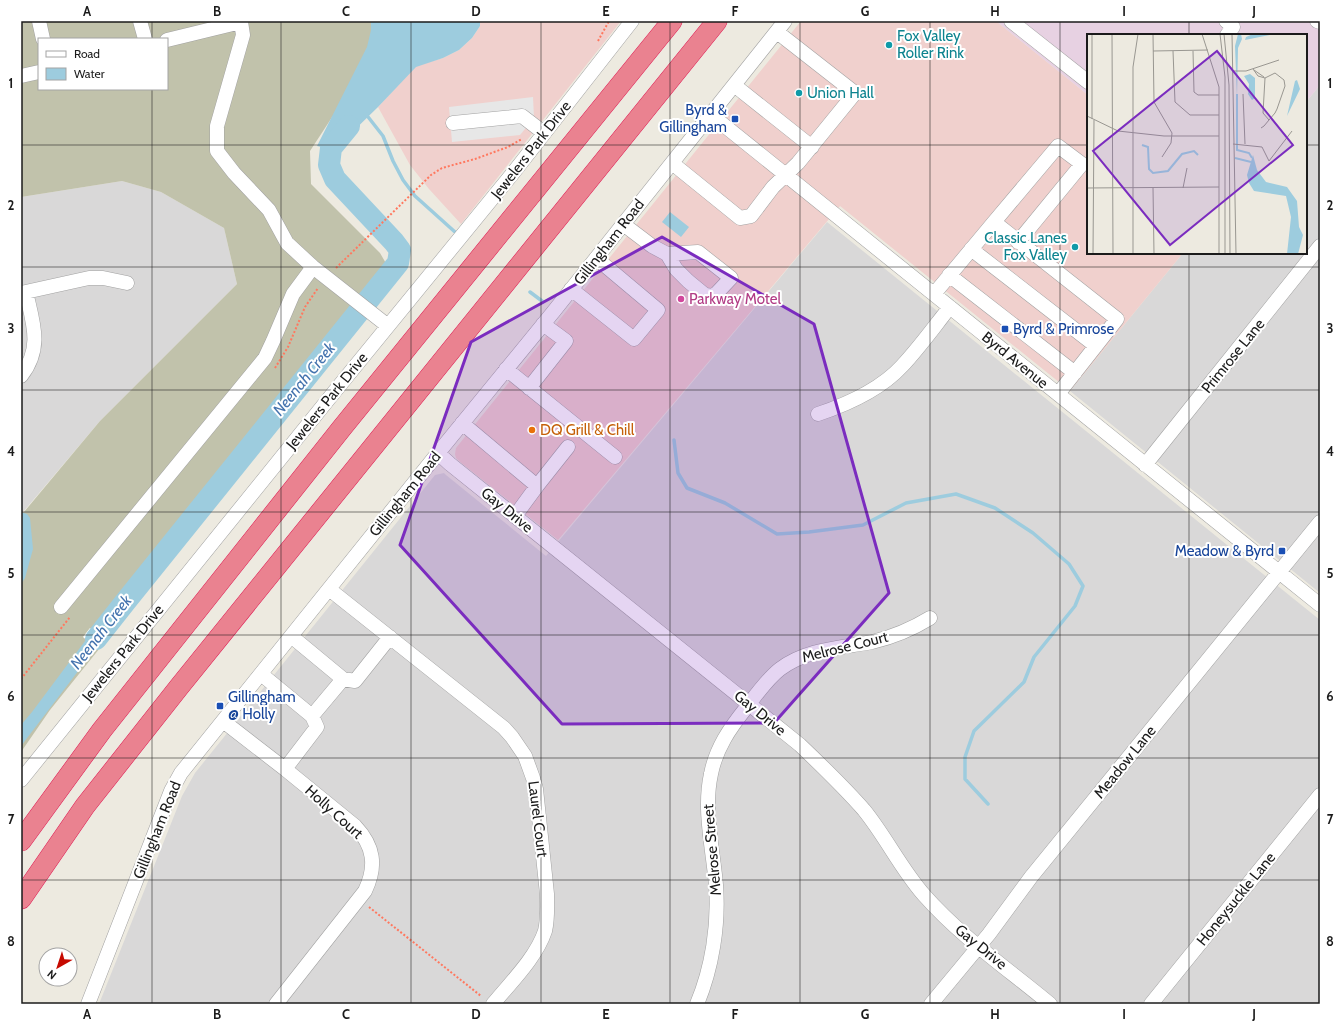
<svg xmlns="http://www.w3.org/2000/svg" width="1341" height="1025" font-family="Cabin,sans-serif">
  <rect width="100%" height="100%" fill="#edeae0"/>
  <path fill="#d9d8d8" d="M1320 85V593L1070 391 1183 253H1306V102Z
    M122 181 161 192 224 228 237 284 100 421 23 512H21V197Z
    M827 222 1320 620V1004H99L182 796 195 773 435 475 444 473 446 475 546 556Z"/>
  <path fill="#f0d0cd" d="M480 21H621L461 224 429 189 410 165 378 107 416 66 443 58 459 50 472 38 480 26Z
    M801 21H996L1088 95V253H1183L1070 391 840 206 558 540 460 462 456 458 455 454 456 448 707 137Z"/>
  <path fill="#e7d1e2" d="M996 21H1320V85L1306 102V35H1088V95Z"/>
  <path fill="#c1c2ab" fill-rule="evenodd" d="M21 21H385L342 102 310 151 311 184 380 253 391 272 126 600 112 633 50 710 21 752V512H24L100 421 237 284 224 228 161 192 122 181 21 197ZM39 39H167V89H39Z"/>
  <path fill="#e7e7e7" d="M533 97 534 118 520 135 452 142 449 107Z"/>
  <path fill="#9dccde" d="M371 21H480V26L472 38 459 50 443 58 416 67 378 107 334 150 317 146 367 47 371 30Z
    M670 212 689 227 681 237 662 222Z
    M21 512 27 514 30 518 33 549 25 578 21 584Z
    M106 613 114 615 111 628 21 746V725L32 712Z"/>
  <path fill="#fff" d="M90 628 105 640 98 650 83 637Z"/>
  <g fill="none" stroke-linecap="round" stroke-linejoin="round">
    <path stroke="#9dccde" stroke-width="3.5" d="M365 113 383 136 393 161 403 180 415 196 455 232
      M530 292 542 301
      M674 440 678 473 687 488 725 503 777 534 809 532 863 525 906 503 956 494 995 508 1033 533 1069 564 1083 586 1075 606 1034 657 1024 682 974 731 965 757V779L988 804"/>
    <path stroke="#9dccde" stroke-width="22" d="M96 639 126 601 398 263 400 250 394 242 335 179 329 165 331 148 349 126"/>
    <g stroke="#a2a2a2" stroke-width="15">
      <path id="minor" d="M39 21 43 39
        M140 21 145 39
        M1011 21 1088 82
        M1226 21 1233 27 1227 35
        M1317 21 1320 22
        M167 40 241 22 243 35 217 126V151L234 173 269 210 287 243 313 267 388 326
        M21 76 39 72
        M734 85 812 147
        M710 114 1320 605
        M453 123 522 116 544 133
        M672 163 740 218 751 216 773 187 798 163 855 93 777 32
        M994 222 1058 146 1082 164 1018 242
        M623 224 652 246 667 254 676 269 688 281 705 295 714 296 731 278 698 252 667 254
        M971 249 1096 346
        M949 275 1075 373
        M571 289 634 339 658 310 596 258
        M21 293 89 278H103L127 283
        M934 294 994 222 1117 319 1058 394
        M506 369 615 457
        M21 376C43 348 33 323 26 292
        M529 388 566 341 543 324
        M818 414C848 404 880 390 902 366 919 348 934 327 950 307
        M462 423 537 486 515 516
        M438 453 450 464 800 745C822 766 844 787 864 810 886 837 901 869 924 895 961 937 1008 969 1050 1004
        M1145 465 1320 246
        M537 486 568 447
        M329 589 504 728 512 737 525 756 533 778 536 789 547 894C547 907 548 919 545 931 536 958 510 983 493 1004
        M61 607 265 358 273 341 293 294 313 267
        M291 636 343 679
        M261 674 312 716 317 727 285 769
        M312 716 343 679 355 681 390 637
        M223 721 285 769 355 826C374 846 377 866 365 891L276 1004
        M21 780 335 391 513 173 632 21
        M88 1004 171 791 181 773 438 453 554 311 785 21
        M697 1004C712 968 719 925 716 885 713 849 703 810 711 774 716 748 730 728 746 708 756 695 767 679 780 669 806 649 840 648 872 642 893 637 912 629 930 618
        M931 1004 989 934 1031 877 1320 522
        M1151 1004 1320 795"/>
    </g>
    <g stroke="#de1b53" stroke-width="21">
      <path id="highway" d="M21 841 102 730 341 429 672 21
        M21 899 85 806 179 687 717 21"/>
    </g>
    <path stroke="#ff785f" stroke-width="2" stroke-dasharray="2 2" stroke-linecap="butt" d="M598 41 609 21
      M336 268 431 175 442 168 475 159 508 147 522 139
      M275 368 288 347 305 307 318 288
      M21 679 70 617
      M369 907 481 996"/>
    <use href="#minor" stroke="#fff" stroke-width="14"/>
    <use href="#highway" stroke="#ea8290" stroke-width="20"/>
  </g>
  <path fill="#7b2cbf" fill-opacity="0.2" stroke="#7b2cbf" stroke-width="3" stroke-linejoin="round" d="M662 237 814 324 889 593 774 723 562 724 400 545 471 342Z"/>
  <path fill="none" stroke="#1b1b1b" stroke-width="1" stroke-opacity="0.55" d="M152 21V39M281 21V1004M411 21V1004M541 21V1004M670 21V1004M800 21V1004M930 21V1004M1060 21V1004M1189 21V35M152 89V1004M21 145H1088M1306 145H1320M1189 253V1004M21 267H1320M21 390H1320M21 512H1320M21 635H1320M21 758H1320M21 880H1320"/>
  <g fill="#0f9aa8" stroke="#fff" stroke-width="1.5">
    <circle cx="889" cy="45" r="4"/>
    <circle cx="799" cy="93" r="4"/>
    <circle cx="1075" cy="247" r="4"/>
  </g>
  <g fill="#1a4fb4" stroke="#fff" stroke-width="1.5">
    <rect x="731" y="115" width="8" height="8" rx="2"/>
    <rect x="1001" y="325" width="8" height="8" rx="2"/>
    <rect x="1278" y="547" width="8" height="8" rx="2"/>
    <rect x="216" y="702" width="8" height="8" rx="2"/>
  </g>
  <circle fill="#d1479c" stroke="#fff" stroke-width="1.5" cx="681" cy="299" r="4"/>
  <circle fill="#e8710a" stroke="#fff" stroke-width="1.5" cx="532" cy="430" r="4"/>
  <g text-anchor="middle" dominant-baseline="central" stroke-width="4" stroke-linejoin="round" paint-order="stroke">
    <g font-size="15" fill="#0d838f" stroke="#fff" text-anchor="start">
      <text x="897" y="36">Fox Valley<tspan x="897" dy="17">Roller Rink</tspan></text>
      <text x="807" y="93">Union Hall</text>
      <text x="1067" y="238" text-anchor="end">Classic Lanes<tspan x="1067" dy="17">Fox Valley</tspan></text>
    </g>
    <g font-size="15" fill="#164399" stroke="#fff" text-anchor="end">
      <text x="727" y="110">Byrd &amp;<tspan x="727" dy="17">Gillingham</tspan></text>
      <text x="1013" y="329" text-anchor="start">Byrd &amp; Primrose</text>
      <text x="1274" y="551">Meadow &amp; Byrd</text>
      <text x="228" y="697" text-anchor="start">Gillingham<tspan x="228" dy="17">@ Holly</tspan></text>
    </g>
    <g font-size="15" fill="#1b1b1b" stroke="#fff">
      <text transform="translate(531 150) rotate(-52)">Jewelers Park Drive</text>
      <text transform="translate(609 242) rotate(-52)">Gillingham Road</text>
      <text transform="translate(1233 356) rotate(-51)">Primrose Lane</text>
      <text transform="translate(1015 360) rotate(39)">Byrd Avenue</text>
      <text transform="translate(327 401) rotate(-51)">Jewelers Park Drive</text>
      <text transform="translate(405 494) rotate(-51)">Gillingham Road</text>
      <text transform="translate(507 510) rotate(39)">Gay Drive</text>
      <text transform="translate(845 647) rotate(-14)">Melrose Court</text>
      <text transform="translate(123 653) rotate(-51)">Jewelers Park Drive</text>
      <text transform="translate(760 713) rotate(39)">Gay Drive</text>
      <text transform="translate(1125 762) rotate(-51)">Meadow Lane</text>
      <text transform="translate(334 812) rotate(42)">Holly Court</text>
      <text transform="translate(538 819) rotate(83)">Laurel Court</text>
      <text transform="translate(157 830) rotate(-68)">Gillingham Road</text>
      <text transform="translate(712 850) rotate(-95)">Melrose Street</text>
      <text transform="translate(1236 899) rotate(-51)">Honeysuckle Lane</text>
      <text transform="translate(981 947) rotate(39)">Gay Drive</text>
    </g>
    <g font-size="15" fill="#b23c85" stroke="#fff" text-anchor="start">
      <text x="689" y="299">Parkway Motel</text>
    </g>
    <g font-size="15" fill="#c56008" stroke="#fff" text-anchor="start">
      <text x="540" y="430">DQ Grill &amp; Chill</text>
    </g>
    <g font-size="16" font-style="italic" fill="#4473ae" stroke="#fff">
      <text transform="translate(304 379) rotate(-51)">Neenah Creek</text>
      <text transform="translate(101 632) rotate(-52)">Neenah Creek</text>
    </g>
  </g>
  <g transform="translate(1087 34)">
    <rect width="220" height="220" fill="#edeae0"/>
    <path d="M151 0H154L155 5 151 14 150 63 148 12ZM166 0H188L158 6 159 3ZM163 40 168 44V64L165 66 161 60 162 50 157 42ZM210 46 213 55 200 82 208 47ZM166 121 170 136 179 148 200 153 210 167 212 193 216 201 211 220H200L204 183 199 162 167 157 162 149 160 141Z" fill="#9dccde"/>
    <path fill="none" stroke="#9dccde" stroke-width="2" d="M150 60V116L162 119 165 124M55 111 61 113 62 135 66 139 81 137 95 120 107 117 111 121M148 124 164 128"/>
    <path fill="none" stroke="#999791" stroke-width="1" d="M5 0V85M25 0 26 220M66 0 67 68 85 99 84 109 75 123M115 0 132 53V220M133 0 138 43V220M137 0 142 51 143 220M145 0 149 220M66 17 121 16M86 17 88 68 103 81H132M106 17 107 58 111 61H132M166 35 171 42 178 44M167 36 177 43M146 37H159L192 26M156 60 158 110M0 82 31 97 77 102H132M174 94 177 92 182 86 188 79 190 75 198 52 197 46 188 39 178 44 176 79 182 86M146 110 175 113 182 127 205 97M0 154 132 153M66 154 67 220M96 154 100 134M6 220 7 86M46 220V33L51 0"/>
    <path fill="#7b2cbf" fill-opacity="0.15" stroke="#7b2cbf" stroke-width="2" d="M130 17 206 111 83 211 6 117Z"/>
    <rect width="220" height="220" fill="none" stroke="#1b1b1b" stroke-width="2"/>
  </g>
  <rect width="1341" height="1025" fill="none" stroke="#ffffff" stroke-width="44"/>
  <rect x="38" y="38" width="130" height="52" fill="#ffffff" stroke="#a4a4a4"/>
  <rect x="46" y="51" width="20" height="6" fill="#ffffff" stroke="#a4a4a4"/>
  <text x="74" y="58" font-size="12" fill="#1b1b1b">Road</text>
  <rect x="46" y="68" width="20" height="12" fill="#9dccde" stroke="#a4a4a4"/>
  <text x="74" y="78" font-size="12" fill="#1b1b1b">Water</text>
  <g transform="translate(58 967) rotate(219)"><circle r="19" fill="#ffffff" stroke="#a4a4a4"/>
  <path d="M0-3L7 15L0 10L-7 15Z" fill="#c60a00"/>
  <text y="-6" font-size="11" font-weight="bold" text-anchor="middle" fill="#1b1b1b">N</text>
  </g>
  <rect x="22" y="22" width="1297" height="981" fill="none" stroke="#1b1b1b" stroke-width="1.5"/>
  <g font-size="13" text-anchor="middle" font-weight="bold" fill="#1b1b1b">
    <text x="87" y="16">A</text>
    <text x="217" y="16">B</text>
    <text x="346" y="16">C</text>
    <text x="476" y="16">D</text>
    <text x="606" y="16">E</text>
    <text x="735" y="16">F</text>
    <text x="865" y="16">G</text>
    <text x="995" y="16">H</text>
    <text x="1124" y="16">I</text>
    <text x="1254" y="16">J</text>
    <text x="11" y="88">1</text>
    <text x="1330" y="88">1</text>
    <text x="11" y="210">2</text>
    <text x="1330" y="210">2</text>
    <text x="11" y="333">3</text>
    <text x="1330" y="333">3</text>
    <text x="11" y="456">4</text>
    <text x="1330" y="456">4</text>
    <text x="11" y="578">5</text>
    <text x="1330" y="578">5</text>
    <text x="11" y="701">6</text>
    <text x="1330" y="701">6</text>
    <text x="11" y="824">7</text>
    <text x="1330" y="824">7</text>
    <text x="11" y="946">8</text>
    <text x="1330" y="946">8</text>
    <text x="87" y="1019">A</text>
    <text x="217" y="1019">B</text>
    <text x="346" y="1019">C</text>
    <text x="476" y="1019">D</text>
    <text x="606" y="1019">E</text>
    <text x="735" y="1019">F</text>
    <text x="865" y="1019">G</text>
    <text x="995" y="1019">H</text>
    <text x="1124" y="1019">I</text>
    <text x="1254" y="1019">J</text>
  </g>
</svg>
